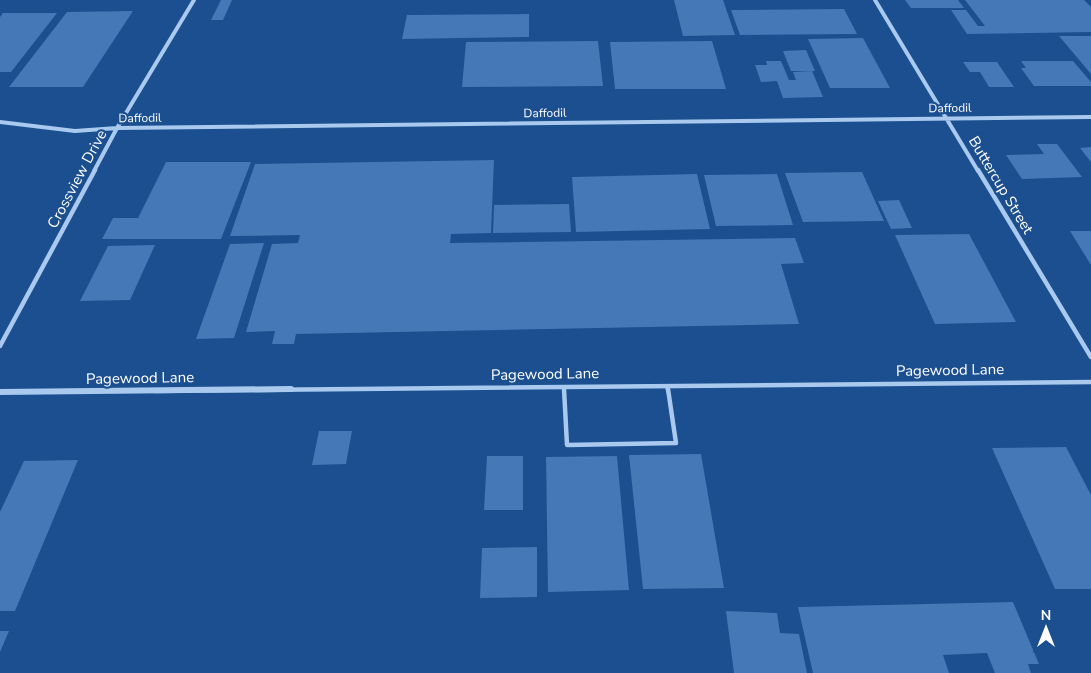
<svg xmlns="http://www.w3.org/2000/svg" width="1091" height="673" font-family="'Nunito Sans',sans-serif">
  <rect width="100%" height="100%" fill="#1b4f8f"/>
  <path fill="#4478b7" d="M221 0H232L223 20H211Z
    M674 0H723L735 35 683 36Z
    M905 0H958L964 8H911Z
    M965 0H1084L1091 7V32L967 34 951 10H966L978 26H985Z
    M844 9 857 34 740 35 731 10Z
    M133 11 83 87H9L67 12Z
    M3 13H57L11 72H0V17Z
    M529 14V37L402 39 407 15Z
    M1059 36H1091V74Z
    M863 38 890 88H830L808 39Z
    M598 41 603 86 462 87 466 42Z
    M712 41 726 89H615L610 42Z
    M806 50 815 71H791L783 51Z
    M766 61H781L789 80H796L793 72 812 71 823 97 783 98 777 81 761 82 755 65H767Z
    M1021 61H1073L1091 82V86H1034L1021 68H1026Z
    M963 62H997L1014 87H989L980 72H970Z
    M1037 144H1057L1082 177 1022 179 1006 155 1044 154Z
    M1091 147V162L1080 148Z
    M494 160 491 233 451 234 450 243 795 238 804 263 781 264 799 324 296 334 294 344H272L275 331 246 332 272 244 298 243 300 235 230 236 255 164Z
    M166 162H251L221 239H102L113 218H138Z
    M862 172 884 221 803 222 785 173Z
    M697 174 710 229 576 232 572 177Z
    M777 174 793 225 716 226 704 175Z
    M899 200 912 228 891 229 878 201Z
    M569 204 571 232 493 233 494 205Z
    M1070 231H1091V265Z
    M969 234 1016 322 935 324 895 235Z
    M264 243 234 338 196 339 230 244Z
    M155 245 130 300 80 301 108 246Z
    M319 431H352L346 464 312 465Z
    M1066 447 1091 495V589H1055L992 448Z
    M701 454 724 588 643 589 629 455Z
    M487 456H523V510H484Z
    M617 456 629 590 548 592 546 457Z
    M78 460 15 611H0V512L24 461Z
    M537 547V597L480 598 482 548Z
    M1013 602 1039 664H1028L1031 673H995L987 653 943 655 949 673H813L798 607Z
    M726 611 777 613 780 633 799 634 807 673H734Z
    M0 631H9L0 652Z"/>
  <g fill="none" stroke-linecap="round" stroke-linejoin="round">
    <path stroke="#a9c9ee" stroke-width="4" d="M667 386 668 391
      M564 387V391"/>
    <path stroke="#a9c9ee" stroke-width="4.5" d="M564 389 567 445 676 443 668 389"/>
    <path stroke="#a9c9ee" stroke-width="4" d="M875 0 978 171
      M0 122 75 131 117 128 1091 117
      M94 171 117 128 194 0"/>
    <path stroke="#a9c9ee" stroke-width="4.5" d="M978 170 1091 357
      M0 346 95 170
      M155 391 1091 382"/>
    <path stroke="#a9c9ee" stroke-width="6" d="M0 392 291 389"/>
  </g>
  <g text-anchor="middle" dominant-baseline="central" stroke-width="4.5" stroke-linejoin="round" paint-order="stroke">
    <g font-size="12" fill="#fff" stroke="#1b4f8f">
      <text transform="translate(950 108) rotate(-1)">Daffodil</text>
      <text transform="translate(545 113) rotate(-1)">Daffodil</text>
      <text transform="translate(140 118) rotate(-1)">Daffodil</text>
    </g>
    <g font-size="15" fill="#fff" stroke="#1b4f8f">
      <text transform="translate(77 179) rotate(-62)">Crossview Drive</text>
      <text transform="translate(1001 185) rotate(59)">Buttercup Street</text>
      <text transform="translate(950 370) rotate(-1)">Pagewood Lane</text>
      <text transform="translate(545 374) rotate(-1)">Pagewood Lane</text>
      <text transform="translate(140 378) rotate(-1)">Pagewood Lane</text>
    </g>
  </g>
  <g transform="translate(1046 628)" stroke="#1b4f8f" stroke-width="4" paint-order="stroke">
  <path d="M0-4L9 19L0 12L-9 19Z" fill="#ffffff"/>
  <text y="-8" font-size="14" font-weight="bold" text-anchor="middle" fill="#ffffff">N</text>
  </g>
</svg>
